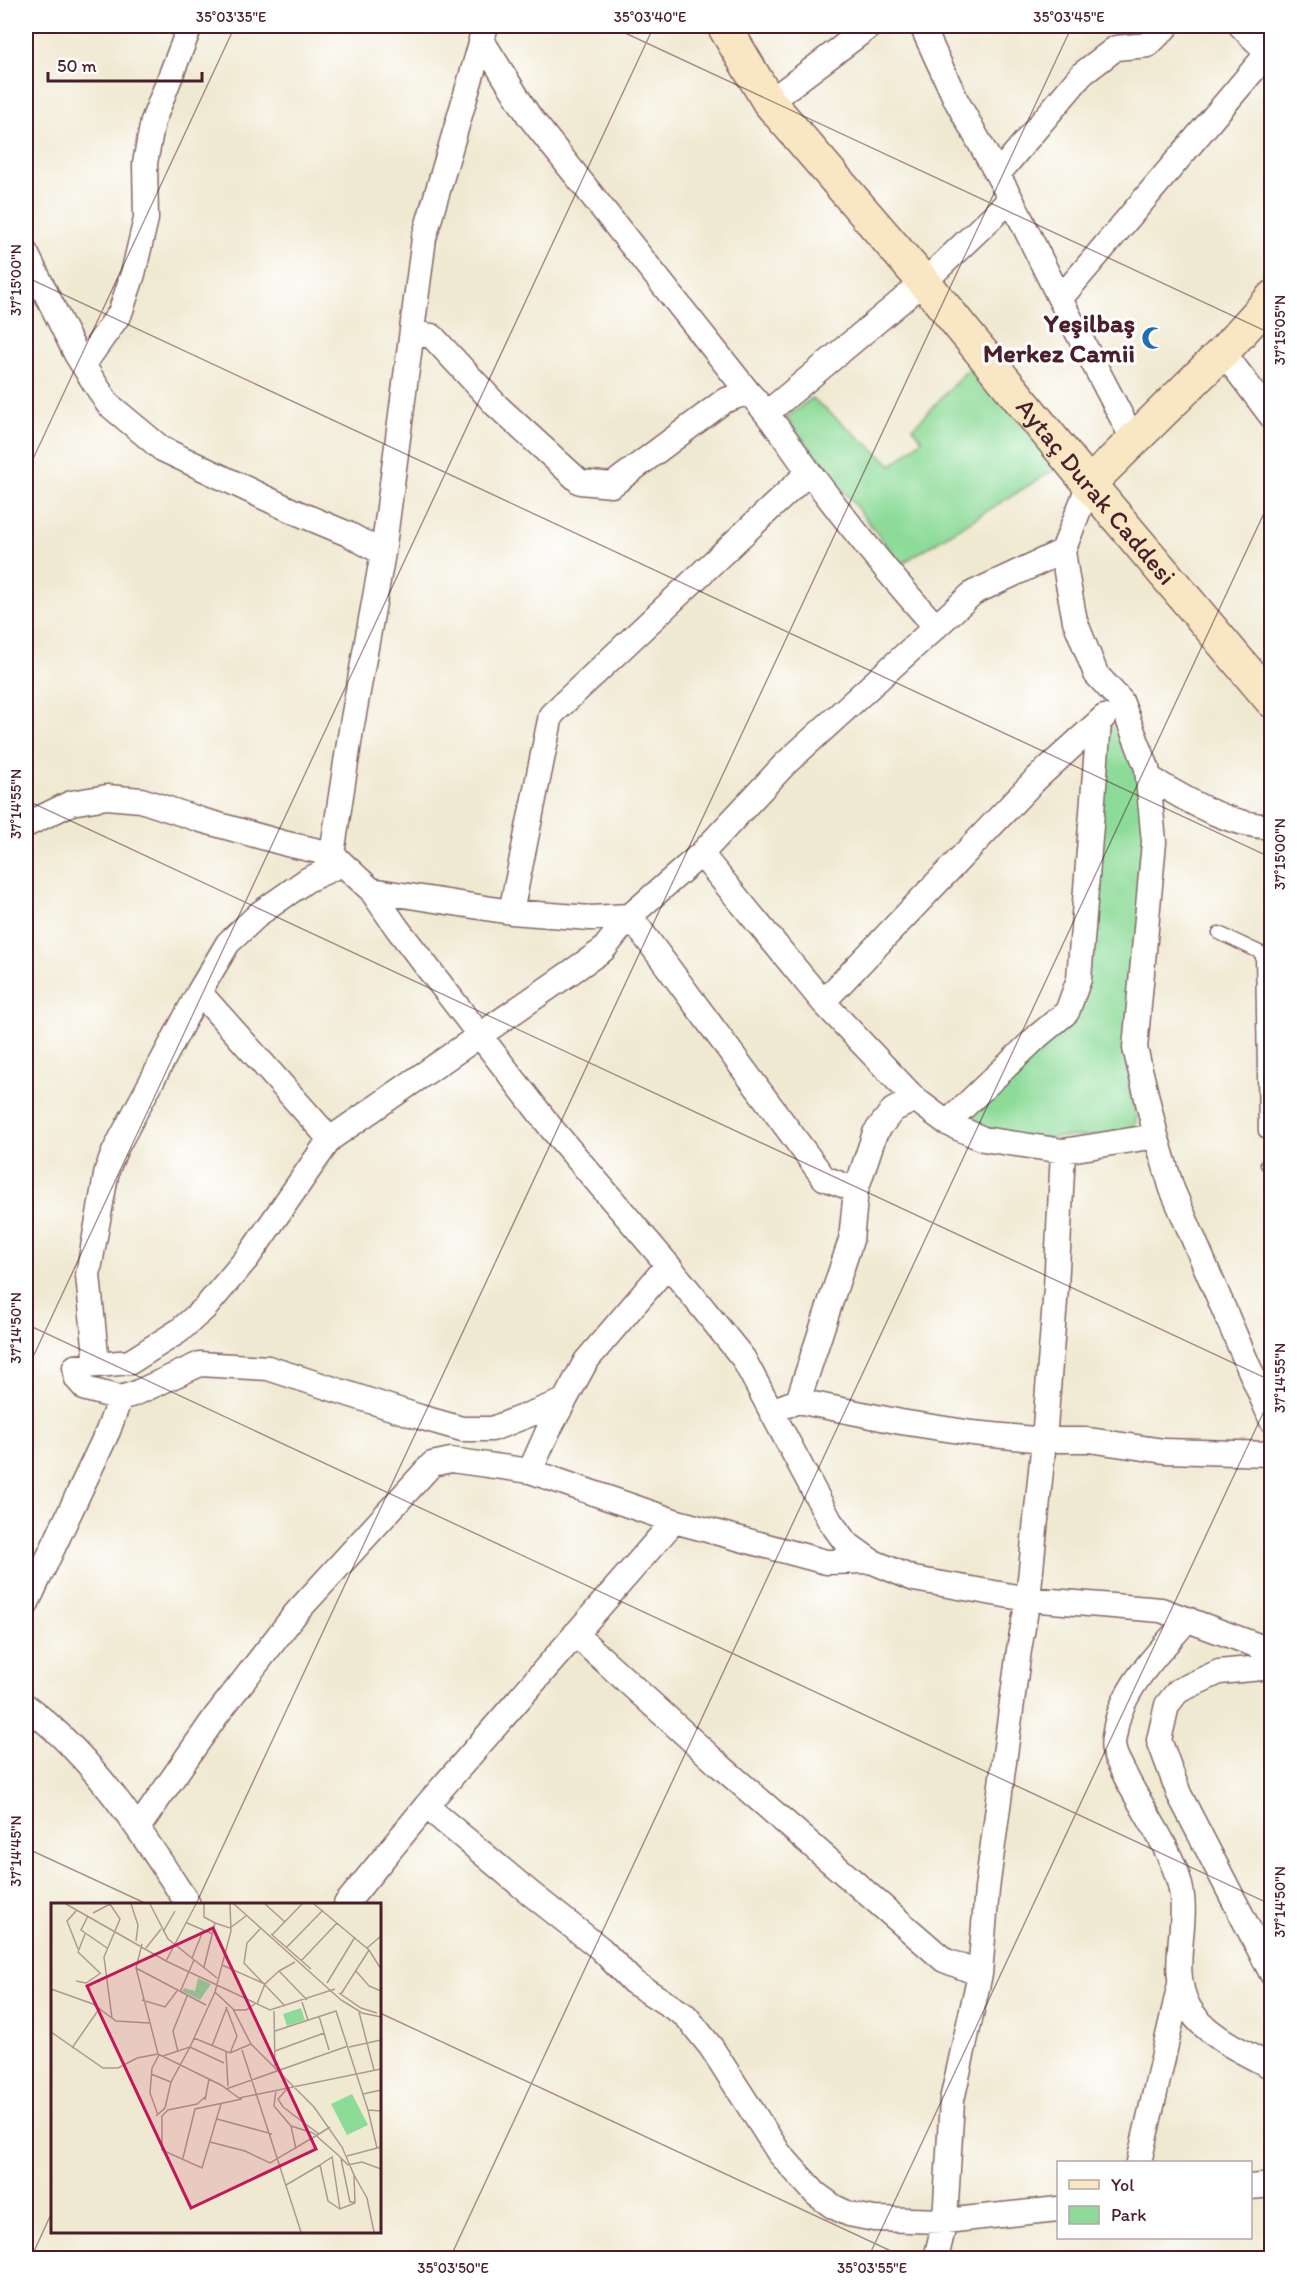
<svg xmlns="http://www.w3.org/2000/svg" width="1297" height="2284" font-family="Itim,sans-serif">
  <rect width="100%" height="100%" fill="#fff"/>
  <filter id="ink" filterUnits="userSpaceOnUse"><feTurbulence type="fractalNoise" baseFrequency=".0167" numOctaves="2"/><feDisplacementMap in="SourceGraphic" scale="12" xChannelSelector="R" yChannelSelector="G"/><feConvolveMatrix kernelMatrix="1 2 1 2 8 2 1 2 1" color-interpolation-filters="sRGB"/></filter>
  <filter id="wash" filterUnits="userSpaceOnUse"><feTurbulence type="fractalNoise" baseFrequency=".008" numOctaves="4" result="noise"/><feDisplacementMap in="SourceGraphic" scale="24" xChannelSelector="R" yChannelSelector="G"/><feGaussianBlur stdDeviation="1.35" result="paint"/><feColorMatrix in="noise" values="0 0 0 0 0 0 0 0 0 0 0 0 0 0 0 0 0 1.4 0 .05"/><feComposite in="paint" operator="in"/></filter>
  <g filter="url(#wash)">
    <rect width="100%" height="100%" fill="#f0e9d1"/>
    <path fill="#8ddb98" stroke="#6c7d62" stroke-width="1.5" d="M974 363 1057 468 901 564 786 418 812 398 892 465 922 440 913 428Z
      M1110 726 1119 727 1134 757 1148 836 1130 1049V1091L1137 1116 1133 1134 1123 1135 1027 1138 979 1131 971 1122 974 1108 1073 1021Z"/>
  </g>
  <g filter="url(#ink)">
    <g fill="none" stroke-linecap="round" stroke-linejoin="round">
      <g stroke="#846665" stroke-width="15">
        <path id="lane" d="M1219 933 1272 958
          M1262 953 1265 1131 1272 1134
          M1267 1164 1272 1153"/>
      </g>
      <g stroke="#846665" stroke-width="27">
        <path id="street" d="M486 26 424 238 383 553 351 730 332 854 371 890 397 928 552 1129 668 1265 743 1358 830 1521 846 1543 871 1561 914 1579 1028 1599 1161 1610 1272 1651
          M922 26 956 100 1011 199 1060 299 1134 441
          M1241 26 1268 53
          M481 39 529 116 748 392C772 417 789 445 810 473 850 526 891 577 936 627
          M769 102 870 26
          M998 174 1082 74 1116 48 1148 45 1167 26
          M26 253 76 354 108 404 162 449 293 511 348 534 383 553
          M1060 299 1272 48
          M412 333 432 336 497 406 580 482 612 485 724 401 748 392
          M1223 352 1272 417
          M84 364 120 313 133 274 146 219 145 163 153 121 190 26
          M767 413 924 282 1011 199
          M1089 484 1063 551 1067 578 1075 621 1096 674 1121 701 1147 768 1154 842 1135 1048 1156 1136 1172 1189 1272 1421
          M1148 777C1187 800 1226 825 1272 827
          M26 825 71 803 107 797 141 800 201 820 287 844 332 854
          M701 854 823 1002 915 1099 947 1123 983 1139 1063 1151 1156 1136
          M371 890 511 912 590 918 630 916 701 854 785 764 973 593 1063 551
          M511 912 551 715 809 472
          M199 992 330 1139
          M823 1002 1035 780 1104 717
          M947 1123 1038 1036 1067 1012 1079 979 1099 722
          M97 1365 88 1275 107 1170 115 1150 199 992 228 943 260 913 307 880 342 864
          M564 1401 492 1429H462L420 1417 268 1368 200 1364 134 1394 120 1398 86 1389 77 1379 75 1367 130 1362 179 1331 205 1308 248 1257 330 1139 603 950 630 916 824 1178 856 1190
          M798 1401 851 1240 856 1190 875 1133 893 1110 915 1099
          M771 1411 798 1401 901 1422 972 1433 1044 1440H1089L1164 1451 1272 1454
          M530 1471 548 1431 586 1361 668 1265
          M26 1605 108 1431 120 1398
          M1188 1619C1161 1650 1120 1689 1115 1732 1114 1737 1112 1745 1114 1750 1115 1757 1120 1764 1123 1771 1140 1807 1170 1846 1180 1885 1190 1925 1168 1967 1188 2006 1202 2034 1245 2053 1272 2067
          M575 1634 718 1764 944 1960 980 1974
          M1272 1667 1219 1672 1178 1691 1167 1705 1159 1740 1179 1794 1272 1974
          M26 1706C95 1758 142 1833 188 1904
          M426 1806 530 1893 601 1949 633 1982 686 2016 711 2047 779 2153 816 2194 834 2207 849 2214 874 2219 945 2221 1058 2209
          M138 1828 216 1716 296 1613 432 1464 451 1460 530 1471 674 1521 826 1562 871 1561
          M346 1904 426 1806 674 1521
          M1139 2162 1180 1984
          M1250 2187 1272 2185
          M936 2258 945 2221 952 2100 980 1974 987 1889 1019 1650 1028 1599 1044 1440 1056 1288 1063 1151"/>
      </g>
      <g stroke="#846665" stroke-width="36">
        <g id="secondary">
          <path id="s1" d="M724 26 769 102 924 282 1089 484 1272 701"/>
          <path d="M1089 484 1223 352 1272 298"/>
        </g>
      </g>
      <use href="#lane" stroke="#fff" stroke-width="12"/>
      <use href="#street" stroke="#fff" stroke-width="24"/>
      <use href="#secondary" stroke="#f9e7c3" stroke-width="33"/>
    </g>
  </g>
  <path fill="none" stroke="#4a1f2b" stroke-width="1.5" stroke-opacity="0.45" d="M610 26 1272 334M26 277 1272 858M26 474 235 26M26 800 1272 1381M26 1324 1272 1905M26 1372 654 26M26 1848 147 1904M196 1904 1072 26M380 2013 906 2258M31 2258 52 2212M450 2258 1272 496M868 2258 1272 1394"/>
  <defs>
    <g id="mosque-bare" transform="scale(1.8)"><path d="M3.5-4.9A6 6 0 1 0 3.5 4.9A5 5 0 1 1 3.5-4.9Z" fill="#1f6fb2" stroke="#fff" stroke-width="2.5" paint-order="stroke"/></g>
  </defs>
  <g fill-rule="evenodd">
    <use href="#mosque-bare" x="1153" y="338"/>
  </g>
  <g text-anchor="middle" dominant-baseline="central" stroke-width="6" stroke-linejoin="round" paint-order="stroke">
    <g font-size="26" font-weight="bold" fill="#4a1f2b" stroke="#fff" text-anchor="end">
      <text x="1135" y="323">Yeşilbaş<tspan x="1135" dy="30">Merkez Camii</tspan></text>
    </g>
    <g font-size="26" fill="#4a1f2b" stroke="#fff">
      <text stroke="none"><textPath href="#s1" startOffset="597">Aytaç Durak Caddesi</textPath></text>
    </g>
  </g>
  <g transform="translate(51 1903)">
    <rect width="330" height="330" fill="#f0e9d1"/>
    <path d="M147 75 160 81 149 97 131 88 133 85 144 88ZM250 105 254 117 236 123 232 111ZM301 191 317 222 296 232 280 201Z" fill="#8ddb98"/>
    <path fill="none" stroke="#ae988f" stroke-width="1.5" d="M15 1 115 58 219 107 284 86M59 1 69 16 53 54 61 115M80 1 87 22 85 38M99 1 117 36 166 75M153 1V14L164 20 179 25 195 13M179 1 180 28 164 89 182 106 200 141 263 204 291 244 303 272 304 300 289 306 277 298 269 262 281 254 289 306M183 1 290 97 311 110 330 114M214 1 234 19M263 1 318 47 330 66M26 7 16 18 27 46M42 10 59 1M37 13 30 27 56 45M136 20 162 31M209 26 196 40 193 60 234 103M112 29 124 8M34 31 27 49 49 70M220 31 260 66M221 32 251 1M91 41 85 65 107 151 170 182 188 195 330 166M95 45 110 26M235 45 272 7M316 45 330 33M141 55 152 28M115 58 145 1M250 58 286 20M244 59 228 68 256 97M171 62 214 81M153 64 164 20M85 65 155 102M305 68 318 83 330 88M25 78 35 80 50 70M276 80 304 34M0 86 42 101 65 118 98 120M129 89 143 57M288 90 310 105 326 110M290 91 318 47M91 97 114 104 126 88M251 99 257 117M206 101 214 81 228 68M175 104 186 133 179 150M183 107H195L205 100M223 108 224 163M308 109 323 167M268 113 278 147M224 128 285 108 317 207 330 208M0 129 52 165H67L86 155 107 151M143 135 179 150 200 141M161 143 176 104M298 144 330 137M21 145 48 106M191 147 250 329M224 148 273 130M127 149 122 128 136 93M175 149 177 183M112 153 139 144 164 89M100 171 120 179M175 186 297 143M225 187 223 203 240 223 262 230 286 251M235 187 227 196 232 204 268 231 279 224M312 191 330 187M154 197 158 176M317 207 326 245M107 212 99 190 101 165 108 152M105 213 114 205 120 179 139 144 173 160M110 214 117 207 146 201 154 194M111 214V247L151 265 170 201M166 216 221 231M240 223 245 246M159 239 194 248 219 260 268 231M286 251 297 262 311 259 330 266M296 253 330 244M132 255 144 206 191 196M290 256 299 299H304M303 272 316 295 323 329M235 282 269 262"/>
    <path fill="#c2185b" fill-opacity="0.15" stroke="#c2185b" stroke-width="3" d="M162 25 265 246 140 305 36 83Z"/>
    <rect width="330" height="330" fill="none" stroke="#4a1f2b" stroke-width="3"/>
  </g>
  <rect width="1297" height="2284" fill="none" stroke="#fff" stroke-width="66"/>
  <rect x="1057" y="2161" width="195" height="78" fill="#ffffff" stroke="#b7a5aa" stroke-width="1.5"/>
  <rect x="1069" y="2180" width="30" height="9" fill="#f9e7c3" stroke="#b7a5aa" stroke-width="1.5"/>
  <text x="1111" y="2191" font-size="18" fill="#4a1f2b">Yol</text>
  <rect x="1069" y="2206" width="30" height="18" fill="#8ddb98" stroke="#b7a5aa" stroke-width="1.5"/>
  <text x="1111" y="2221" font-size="18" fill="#4a1f2b">Park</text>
  <path d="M48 72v9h154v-9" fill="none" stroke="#4a1f2b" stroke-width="3"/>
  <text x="57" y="72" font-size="18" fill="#4a1f2b" stroke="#ffffff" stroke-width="4.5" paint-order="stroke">50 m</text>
  <rect x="33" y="33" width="1231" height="2218" fill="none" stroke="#4a1f2b" stroke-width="2"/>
  <g font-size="15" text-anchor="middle" fill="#4a1f2b">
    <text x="231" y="22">35°03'35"E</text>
    <text x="650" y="22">35°03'40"E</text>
    <text x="1069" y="22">35°03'45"E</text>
    <text transform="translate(16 280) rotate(-90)" y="5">37°15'00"N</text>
    <text transform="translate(1280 330) rotate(-90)" y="5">37°15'05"N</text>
    <text transform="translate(16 804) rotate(-90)" y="5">37°14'55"N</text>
    <text transform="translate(1280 854) rotate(-90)" y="5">37°15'00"N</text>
    <text transform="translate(16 1328) rotate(-90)" y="5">37°14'50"N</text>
    <text transform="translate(1280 1378) rotate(-90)" y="5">37°14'55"N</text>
    <text transform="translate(16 1851) rotate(-90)" y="5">37°14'45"N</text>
    <text transform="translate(1280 1902) rotate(-90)" y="5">37°14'50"N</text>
    <text x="453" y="2273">35°03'50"E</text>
    <text x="872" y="2273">35°03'55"E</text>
  </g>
</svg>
